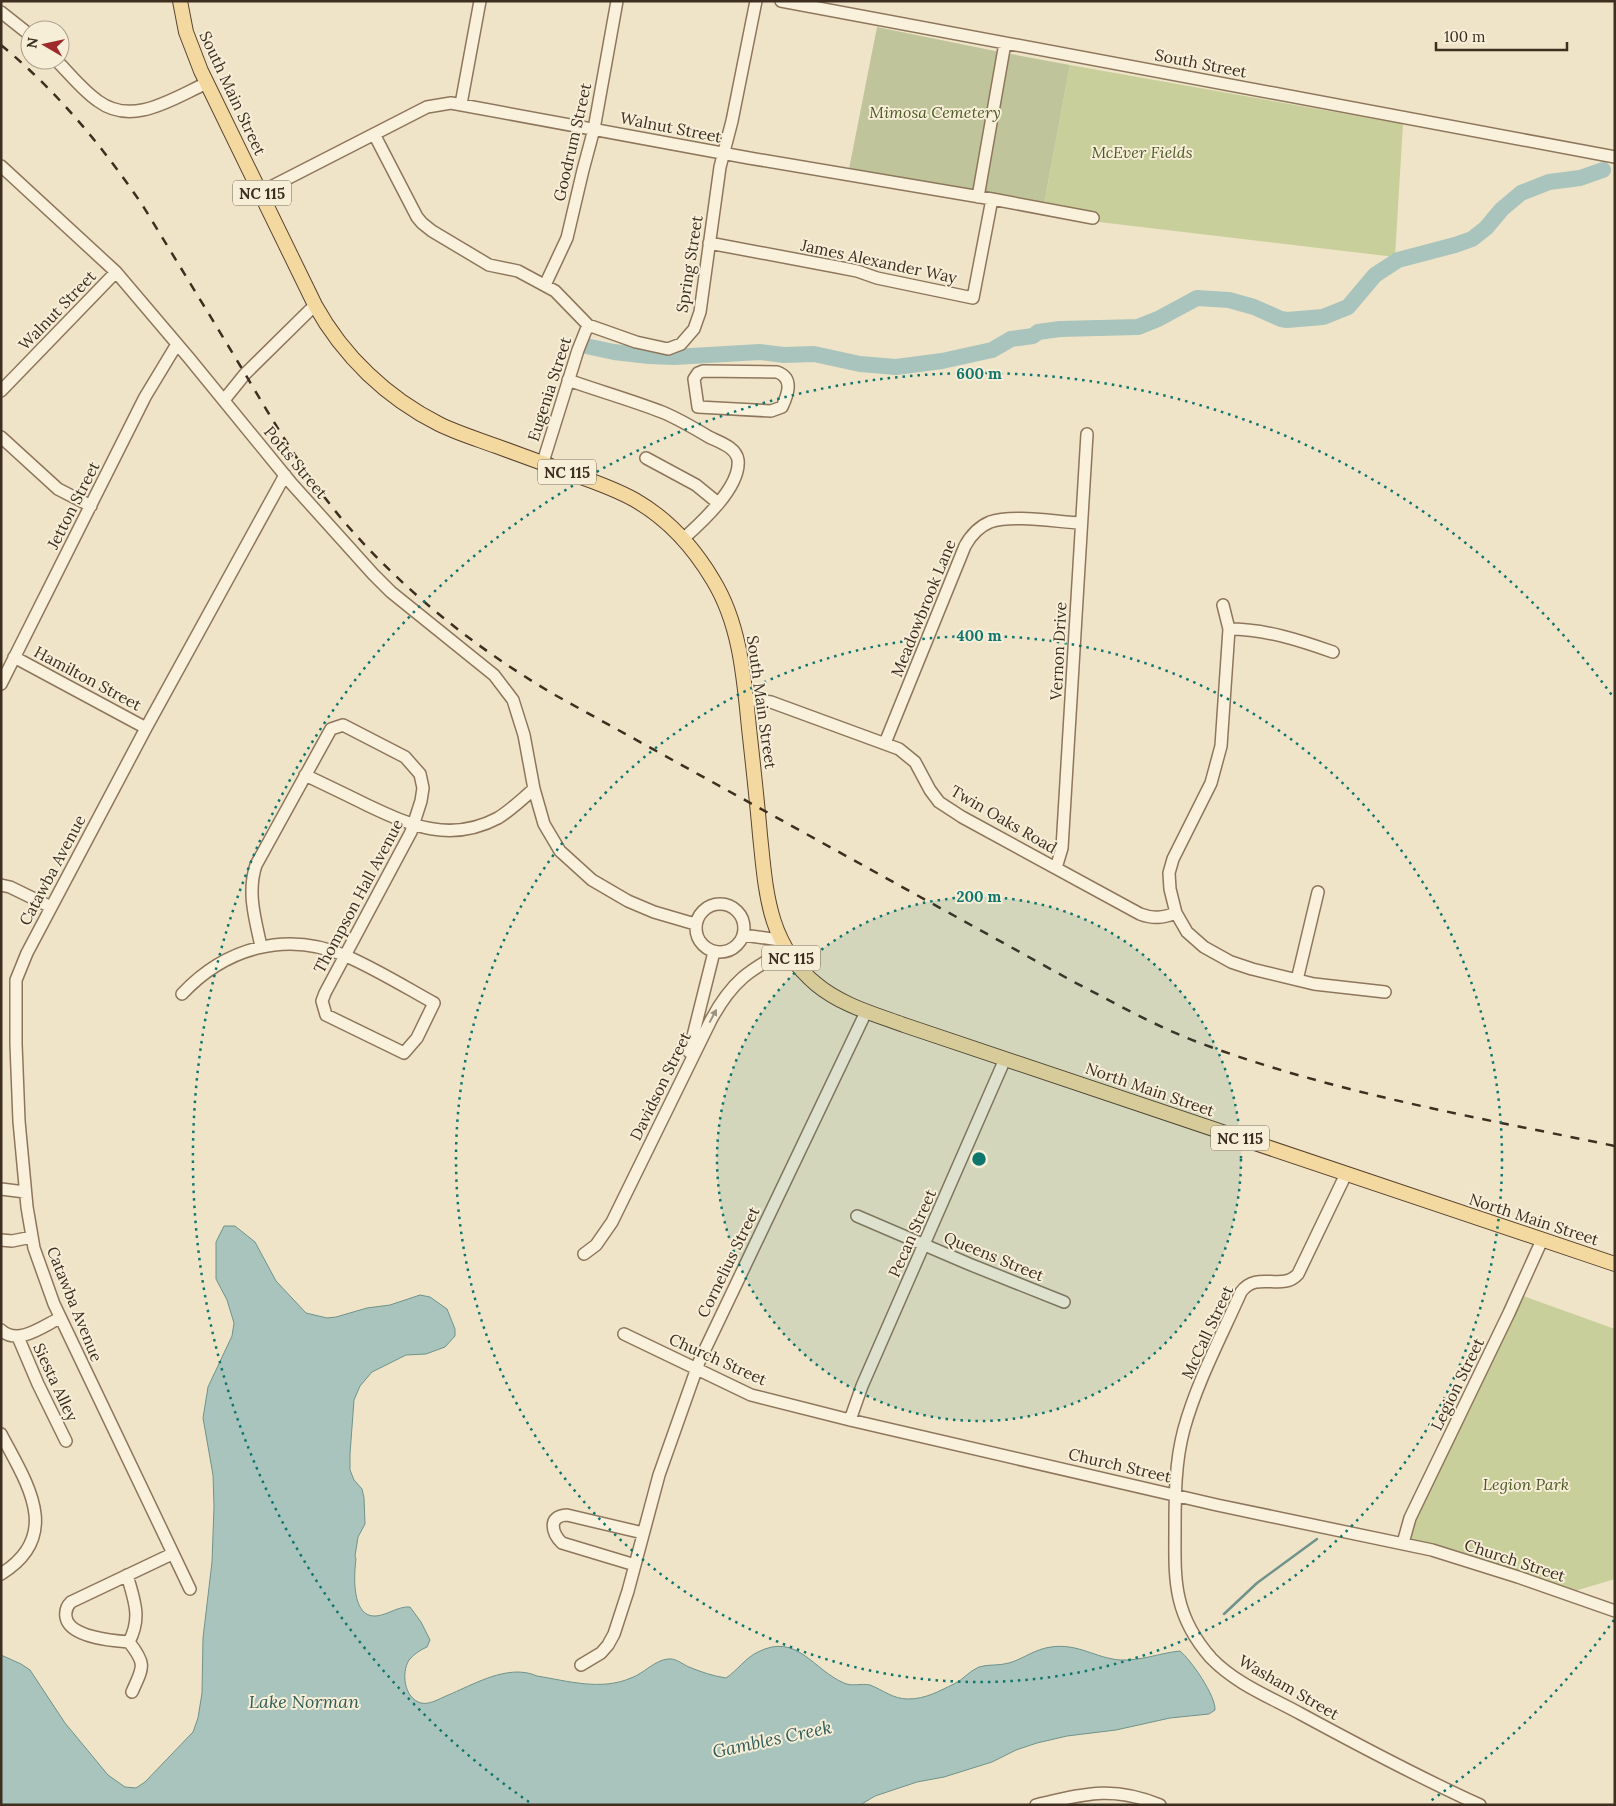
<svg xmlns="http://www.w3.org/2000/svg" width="1616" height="1806" font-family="Lora,serif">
  <rect width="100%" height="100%" fill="#f0e4c8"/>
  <path fill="#c9cf9b" d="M1070 65 1403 124 1395 257 1099 222 1098 213 1044 204Z
    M1518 1294 1615 1329V1579L1568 1593 1403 1543Z"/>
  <path fill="#bfc49a" d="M877 27 1000 52 1070 65 1044 204 849 169Z"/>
  <path fill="#a9c4bc" stroke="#6f938a" d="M224 1226H235L255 1242 276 1281 306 1313 327 1318 336 1317 367 1308 390 1305 420 1295 430 1297 447 1309 455 1329V1336L445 1347 426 1354 406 1355 372 1372 360 1386 354 1400 350 1454V1470L354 1480 362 1489 364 1498 365 1524 358 1537 355 1556 356 1559C354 1574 351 1618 376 1616 388 1615 398 1606 410 1607L421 1622 430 1640 427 1647C420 1650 414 1654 409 1660 401 1673 404 1698 421 1703 429 1705 439 1699 446 1696 473 1685 508 1663 537 1676 568 1681 601 1691 631 1678 643 1674 655 1660 668 1659 676 1658 682 1664 689 1667 701 1672 713 1676 726 1678 738 1670 745 1658 758 1652 797 1632 813 1670 844 1683 852 1687 861 1683 870 1685 883 1690 893 1699 908 1699 926 1699 939 1691 954 1684 963 1680 969 1671 979 1667 988 1664 999 1666 1009 1663 1023 1659 1035 1649 1051 1647 1078 1643 1095 1658 1120 1660 1141 1661 1160 1653 1180 1651 1191 1660 1216 1696 1215 1710L1209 1714 1170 1718 1116 1730 1067 1736 1037 1743 1016 1750 992 1762 944 1777 917 1782 875 1796 860 1805H1V1655L21 1664 30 1670 65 1723 108 1775 125 1787 136 1788 145 1782 193 1732 198 1718 202 1693 203 1638 212 1562 214 1507 213 1475 203 1418 208 1387 232 1336 234 1323 227 1300 216 1279V1242Z"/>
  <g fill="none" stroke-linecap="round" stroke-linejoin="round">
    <path stroke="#6f938a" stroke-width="2.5" d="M1224 1614 1257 1583 1317 1539"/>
    <path stroke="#a9c4bc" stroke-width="16" d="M586 346 614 352 649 356 674 357 760 352 784 355 814 354 860 364 896 367 942 361 992 350 1011 339 1033 336 1038 332 1060 329 1138 327 1158 319 1197 298 1229 300 1254 307 1281 319 1287 320 1323 317 1348 307 1375 275 1398 260 1455 245 1472 239 1486 228 1502 209 1521 193 1549 182 1580 178 1603 170"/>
    <g stroke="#8d765c" stroke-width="14">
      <path id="minor" d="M781 1 1615 157
        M1 12 30 35
        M56 60C70 74 82 90 98 101 133 127 173 98 207 83
        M461 104 480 1
        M374 134 417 217 422 223 432 231 489 265 518 271 555 291 588 325 636 342 668 349 681 344 694 329 700 312 720 167 732 121 756 1
        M1 166 116 272 189 358 292 484 373 574 391 592 494 675 513 700 524 735 534 789 544 824 560 851 592 880 628 901 654 912 695 924
        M261 192 427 107 451 103 749 158 992 199 1093 218
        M978 197 1005 43
        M709 243 837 267 857 271 877 278 973 298 992 199
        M545 285 567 238 583 170 594 129 617 1
        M703 371 777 372C794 378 788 394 782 407L771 411 698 407 694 379 698 373Z
        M568 380C599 391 631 400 662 412 679 419 694 428 709 437 719 442 736 447 738 460 741 487 701 523 683 539
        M1 391 116 272
        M224 400 245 374 315 305
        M1 437 58 489 91 506
        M646 458 696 485 718 503
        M543 462 578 350 588 325
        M1223 605 1229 629 1221 746 1211 783 1173 859 1169 873 1170 889 1176 913 1187 932 1204 947 1231 962 1252 969 1314 984 1385 992
        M1229 629C1265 629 1299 640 1333 652
        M14 657 146 728
        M1 684 145 397 177 344
        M747 699 771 702 899 749 915 762 930 790 939 802 962 817 1140 914C1153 919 1163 918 1176 913
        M885 743 965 546C971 535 978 527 990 522 1012 514 1057 522 1081 523
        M305 775C326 785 347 795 367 805 411 826 451 843 498 818 511 810 522 799 534 789
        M1056 868 1062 848 1087 434
        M1 885 10 887 51 907
        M696 928a24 24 0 1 1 48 0a24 24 0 1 1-48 0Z
        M743 935 780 940
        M1297 980 1318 892
        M182 994C225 948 286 930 346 956 376 969 405 987 434 1003L417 1038 404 1053 326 1015 322 1001 325 993 411 832 421 801 423 788 420 774 405 757 343 725 331 729 256 865C247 892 255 919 261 946
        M689 1052 714 952
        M1346 1174 1298 1274C1282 1292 1257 1270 1241 1292 1221 1337 1197 1382 1184 1429 1175 1462 1175 1497 1175 1530 1175 1553 1174 1576 1179 1598 1184 1620 1196 1641 1211 1658 1236 1684 1270 1697 1301 1714 1360 1746 1418 1777 1480 1805
        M1 1189 25 1192
        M857 1216 969 1264 1064 1302
        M1 1240 12 1241 32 1237
        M584 1254 596 1245 612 1222 711 1020C732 981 748 971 786 950
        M1 1330C18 1346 43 1326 60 1318
        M624 1334 751 1395 850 1420 1217 1505 1432 1550 1518 1577 1615 1611
        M18 1337 38 1384 66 1441
        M850 1420 862 1386 1005 1059
        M1 1434C26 1482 64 1535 1 1574
        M1403 1543 1410 1518 1509 1313 1542 1240
        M635 1565 562 1543C552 1533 547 1516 567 1515L643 1533
        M127 1575C134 1600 142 1617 129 1642 113 1641 69 1637 66 1617 65 1611 67 1606 71 1602L172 1554
        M190 1589 54 1304 34 1248 27 1207 19 1121 16 1044V980L27 953 146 728 285 475
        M129 1642C147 1665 143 1667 132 1692
        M581 1665 601 1653 608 1645 614 1634 628 1591 659 1475 699 1362 866 1012
        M1036 1805C1084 1794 1112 1785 1160 1805"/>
    </g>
    <g stroke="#5b4430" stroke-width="16">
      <path id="major" d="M180 1 186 32 201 71 315 305C343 356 387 398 439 424 457 433 477 439 496 446 524 456 551 466 578 476 598 483 617 490 635 500 668 519 694 548 713 580 740 624 744 677 749 728 753 764 757 800 760 835 766 893 768 944 816 984 841 1005 874 1014 904 1025L1615 1264"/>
    </g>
    <use href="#minor" stroke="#faf1dc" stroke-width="11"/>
    <use href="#major" stroke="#f3d9a0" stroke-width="14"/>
    <path stroke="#3d2e20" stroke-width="2.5" stroke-dasharray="9 9" stroke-linecap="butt" d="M1 45C57 91 103 147 143 206 176 260 209 314 241 367 273 421 305 476 346 524 406 593 477 649 555 695L1074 982C1115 1003 1157 1027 1200 1043 1334 1093 1475 1117 1615 1146"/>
  </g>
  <defs><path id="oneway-solid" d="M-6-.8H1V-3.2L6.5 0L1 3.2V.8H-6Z" transform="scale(1.25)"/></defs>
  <use fill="#9c907e" href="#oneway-solid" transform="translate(713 1016) rotate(-62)"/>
  <circle cx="979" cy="1159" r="262" fill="#0f766e" fill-opacity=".12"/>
  <g fill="none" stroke="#0f766e" stroke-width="2.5" stroke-dasharray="2.5 5">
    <circle cx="979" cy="1159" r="262"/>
    <circle cx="979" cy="1159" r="523"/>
    <path d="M1614 1620A785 785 0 0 1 1429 1802M529 1802A785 785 0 1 1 1614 698"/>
  </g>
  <g text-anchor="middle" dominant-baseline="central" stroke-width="4" stroke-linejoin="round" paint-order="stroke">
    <g fill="#f7eed8" stroke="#756857" stroke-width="1">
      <rect x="233" y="180.5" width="58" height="25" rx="4"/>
      <rect x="538" y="459.5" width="58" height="25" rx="4"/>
      <rect x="762" y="945.5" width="58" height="25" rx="4"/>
      <rect x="1211" y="1125.5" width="58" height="25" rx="4"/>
    </g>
    <g font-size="15" font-weight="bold" fill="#3d2e20">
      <text x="262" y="193">NC 115</text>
      <text x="567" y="472">NC 115</text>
      <text x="791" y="958">NC 115</text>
      <text x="1240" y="1138">NC 115</text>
    </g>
    <g font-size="16" fill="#3d2e20" stroke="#f7eed8">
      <text transform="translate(1201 63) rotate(11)">South Street</text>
      <text transform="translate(233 93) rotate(65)">South Main Street</text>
      <text transform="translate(671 127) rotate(11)">Walnut Street</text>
      <text transform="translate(572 142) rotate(-77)">Goodrum Street</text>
      <text transform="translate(879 261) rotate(12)">James Alexander Way</text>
      <text transform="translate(689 264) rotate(-81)">Spring Street</text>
      <text transform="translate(57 310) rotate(-46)">Walnut Street</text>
      <text transform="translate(549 389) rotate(-72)">Eugenia Street</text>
      <text transform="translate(296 462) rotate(50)">Potts Street</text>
      <text transform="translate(73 505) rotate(-63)">Jetton Street</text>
      <text transform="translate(923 608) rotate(-68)">Meadowbrook Lane</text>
      <text transform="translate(1058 651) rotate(-87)">Vernon Drive</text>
      <text transform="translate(88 678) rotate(28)">Hamilton Street</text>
      <text transform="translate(762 702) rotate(82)">South Main Street</text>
      <text transform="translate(1004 819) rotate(30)">Twin Oaks Road</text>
      <text transform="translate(52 870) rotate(-62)">Catawba Avenue</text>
      <text transform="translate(358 896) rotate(-62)">Thompson Hall Avenue</text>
      <text transform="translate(660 1086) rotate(-64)">Davidson Street</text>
      <text transform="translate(1150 1089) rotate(19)">North Main Street</text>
      <text transform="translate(1534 1219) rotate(18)">North Main Street</text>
      <text transform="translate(912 1233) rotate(-66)">Pecan Street</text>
      <text transform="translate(994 1256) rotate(22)">Queens Street</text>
      <text transform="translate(728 1262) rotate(-64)">Cornelius Street</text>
      <text transform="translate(75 1304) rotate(68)">Catawba Avenue</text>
      <text transform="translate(1207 1332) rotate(-65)">McCall Street</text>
      <text transform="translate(718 1359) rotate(24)">Church Street</text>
      <text transform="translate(56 1382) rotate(65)">Siesta Alley</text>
      <text transform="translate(1457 1384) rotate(-64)">Legion Street</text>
      <text transform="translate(1120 1465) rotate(13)">Church Street</text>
      <text transform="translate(1515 1560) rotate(18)">Church Street</text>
      <text transform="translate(1289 1687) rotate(30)">Washam Street</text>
    </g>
    <g font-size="16" font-style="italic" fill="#4d5a26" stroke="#f7eed8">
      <text x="935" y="112">Mimosa Cemetery</text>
      <text x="1142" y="152">McEver Fields</text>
      <text x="1526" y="1484">Legion Park</text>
    </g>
    <g font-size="18" font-style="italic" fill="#2f5d5a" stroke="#f7eed8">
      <text x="304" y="1701">Lake Norman</text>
      <text transform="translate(772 1739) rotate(-12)">Gambles Creek</text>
    </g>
  </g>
  <circle cx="979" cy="1159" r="8" fill="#0f766e" stroke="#f7eed8" stroke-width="2.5"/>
  <g font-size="15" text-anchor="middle" font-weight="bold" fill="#0f766e" stroke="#f7eed8" stroke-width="4" stroke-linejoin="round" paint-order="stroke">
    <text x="979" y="379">600 m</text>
    <text x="979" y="641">400 m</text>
    <text x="979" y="902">200 m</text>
  </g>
  <rect width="1616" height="1806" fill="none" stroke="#3d2e20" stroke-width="5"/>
  <g transform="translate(45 45) rotate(279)"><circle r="24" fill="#f7eed8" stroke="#ada18e"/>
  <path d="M0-4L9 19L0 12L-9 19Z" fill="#9e2a2b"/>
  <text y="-8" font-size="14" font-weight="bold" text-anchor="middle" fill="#3d2e20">N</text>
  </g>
  <path d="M1436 42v8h131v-8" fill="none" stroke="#3d2e20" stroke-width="2.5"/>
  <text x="1444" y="42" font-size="15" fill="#3d2e20" stroke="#f7eed8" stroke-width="4" paint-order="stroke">100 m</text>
</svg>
